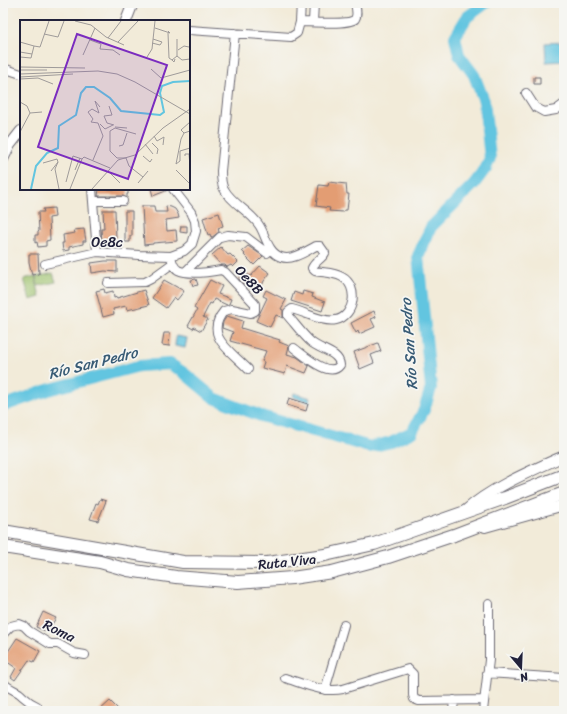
<svg xmlns="http://www.w3.org/2000/svg" width="567" height="714" font-family="Sriracha,sans-serif">
  <rect width="100%" height="100%" fill="#f6f6f2"/>
  <filter id="ink" filterUnits="userSpaceOnUse"><feTurbulence type="fractalNoise" baseFrequency=".025" numOctaves="2"/><feDisplacementMap in="SourceGraphic" scale="8" xChannelSelector="R" yChannelSelector="G"/><feConvolveMatrix kernelMatrix="1 2 1 2 8 2 1 2 1" color-interpolation-filters="sRGB"/></filter>
  <filter id="wash" filterUnits="userSpaceOnUse"><feTurbulence type="fractalNoise" baseFrequency=".012" numOctaves="4" result="noise"/><feDisplacementMap in="SourceGraphic" scale="16" xChannelSelector="R" yChannelSelector="G"/><feGaussianBlur stdDeviation="0.9" result="paint"/><feColorMatrix in="noise" values="0 0 0 0 0 0 0 0 0 0 0 0 0 0 0 0 0 1.4 0 .05"/><feComposite in="paint" operator="in"/></filter>
  <g filter="url(#wash)">
    <rect width="100%" height="100%" fill="#f2ebd9"/>
    <path fill="#9cc16b" stroke="#5f7253" d="M53 273 56 282 38 286 36 277Z
      M35 276 40 297 30 300 24 279Z"/>
    <path fill="#62c5e0" stroke="#42748e" d="M564 42V61L546 62 545 43Z
      M176 336 187 338 185 348 175 346Z
      M294 393 311 398 310 402 293 397Z"/>
    <g fill="none" stroke-linecap="round" stroke-linejoin="round">
      <path stroke="#62c5e0" stroke-width="12" d="M3 406 51 389 139 366 170 364 184 373 214 398 261 416 370 447 391 442 412 432 424 410 431 388 418 256 431 227 474 184 486 168 490 158 484 101 474 75 459 55 455 37 467 17 486 3"/>
    </g>
    <g id="blocks">
      <path fill="#e39d73" d="M534 77H540V84H534Z
        M329 182 346 184 347 194H349L347 210H344L343 212 329 211 330 208 316 206 319 185 328 186Z
        M99 189H128V194H127V198L123 196H98Z
        M151 189H168V190L153 196Z
        M142 206H154L155 212H167L166 206 171 207 175 209 178 214 179 218 166 220 167 231 176 230 177 241 153 243V244L144 245Z
        M54 208 55 217 49 218 50 240 46 241V246L38 247 37 242 35 243V235H38V232L39 231 38 212H44L43 209Z
        M103 210H115L116 239H108V242H102L101 229H104Z
        M125 211H132V236H130V242H125Z
        M219 213 223 226 218 228 219 232 211 238 210 234 208 235 203 218Z
        M181 226H187V233L180 232Z
        M84 229 86 241H83V244L69 247V250L63 251 62 243H64L63 235 75 233 74 230Z
        M248 246 263 256 254 265 244 255 245 254 242 251Z
        M221 247 228 255 230 254 238 262 233 267 231 265 227 267 225 265H221L212 255Z
        M29 254H38L39 274 32 275 29 262Z
        M105 261H117V272L105 271 92 273 91 263Z
        M260 266 270 273 264 281 259 292 246 286 239 279 242 272 251 276Z
        M196 279 198 285 193 286 191 280Z
        M164 280 184 291 177 300 174 297 166 308 152 298Z
        M210 280 222 286 218 294 231 299 229 304 227 305 214 299 212 304 210 303 203 317 208 319 201 331 194 327 193 329 188 326 197 310 194 308Z
        M104 289 105 293 113 291 114 298 117 297V298L144 290 149 305 127 310 126 306 113 309 114 314 103 317 96 291Z
        M266 290 286 300 281 309 283 310V318L276 315 270 327 256 321 267 298 263 296Z
        M303 291 313 294 312 297 325 302 322 311 291 301 294 292 302 295Z
        M374 311 376 317 371 319 375 327 359 334 358 331 356 333 351 323Z
        M227 316 243 321 241 328 280 340 279 342 289 346 287 354 297 357 309 366 306 373 287 366 285 374 262 368 264 362 262 361 266 351 230 341 233 332 222 328 223 322Z
        M164 333H170L169 346 162 345Z
        M378 343 381 351 371 355 374 363 360 369 354 352Z
        M289 398 308 404 306 411 287 405Z
        M100 499 106 501 98 521 90 519 96 503 98 504Z
        M43 612 56 618 47 632 36 627Z
        M17 638 40 651 34 662 29 660 15 680 11 677 16 668 3 659Z
        M110 701 120 711H99Z"/>
    </g>
  </g>
  <g filter="url(#ink)">
    <use href="#blocks" fill-opacity="0" stroke="#6b6872" stroke-width="1"/>
    <g fill="none" stroke-linecap="round" stroke-linejoin="round">
      <g stroke="#6b6872" stroke-width="10">
        <path id="minor" d="M300 22C310 22 350 25 355 19 358 15 356 8 355 3
          M313 22 314 3
          M189 30 291 37 297 33 300 22 301 3
          M235 33 221 171C221 177 221 184 224 189 232 204 250 211 259 225 266 235 267 252 281 257 293 261 306 251 316 246H320L325 253C322 259 315 261 312 268L315 271C324 273 333 272 342 277 359 286 355 316 336 320 323 323 305 312 292 309L288 312V316C295 324 303 335 311 342 320 350 339 352 340 365 330 379 305 356 294 348
          M3 68 21 74
          M526 93 535 107 544 112 556 110 564 104
          M92 189 97 252
          M93 201H123
          M171 256C172 261 173 267 178 270 188 275 210 272 221 270L225 272 255 304V311L251 313 232 309 224 311C203 336 231 351 248 369
          M45 264 97 252 139 255 171 256 184 251 192 244 196 231 195 221 191 212 173 189
          M185 272 220 237 228 235 246 237 267 253
          M108 283 145 282 151 279 173 263
          M3 634 11 626 19 624 24 626 29 631 50 644H58L74 653 85 655
          M487 673 564 678
          M285 678C304 684 323 693 343 689L408 669 413 674V695L414 699 419 701 484 700
          M3 682C7 688 13 689 19 693 26 699 28 702 37 706
          M325 690 344 625
          M453 711 454 700
          M483 711 489 660V604"/>
      </g>
      <g stroke="#6b6872" stroke-width="12">
        <path id="major" d="M126 21 133 3
          M3 159 10 145 21 131
          M465 511C490 488 533 470 564 456
          M485 527 564 505"/>
      </g>
      <g stroke="#6b6872" stroke-width="14">
        <path id="highway" d="M3 531 183 562 267 563 325 555 374 544 505 498 564 475
          M3 547 100 562 128 570 176 577 238 582 292 578 332 572 388 557 454 535 564 493"/>
      </g>
      <use href="#minor" stroke="#fff" stroke-width="8"/>
      <use href="#major" stroke="#fff" stroke-width="10"/>
      <use href="#highway" stroke="#fff" stroke-width="12"/>
    </g>
  </g>
  <g text-anchor="middle" dominant-baseline="central" stroke-width="3.5" stroke-linejoin="round" paint-order="stroke">
    <g font-size="14" fill="#22223b" stroke="#f6f6f2">
      <text x="107" y="242">Oe8c</text>
      <text transform="translate(249 280) rotate(47)">Oe8B</text>
      <text transform="translate(287 562) rotate(-6)">Ruta Viva</text>
      <text transform="translate(59 631) rotate(26)">Roma</text>
    </g>
    <g font-size="15" font-style="italic" fill="#385b75" stroke="#f6f6f2">
      <text transform="translate(409 344) rotate(-94)">Río San Pedro</text>
      <text transform="translate(93 363) rotate(-14)">Río San Pedro</text>
    </g>
  </g>
  <g transform="translate(20 20)">
    <rect width="170" height="170" fill="#f2ebd9"/>
    <path fill="none" stroke="#62c5e0" stroke-width="2" d="M11 169 16 146 27 133 38 128 39 106 56 95 61 73 66 67H74L90 78 101 91 140 95 144 92 140 73 142 66 153 62 170 61"/>
    <path fill="none" stroke="#9f9b9a" stroke-width="1" d="M55 1 71 5 86 17 104 25M135 8 150 13 148 11M148 13 149 38 152 40M24 14 38 17 44 1M88 18 101 1M70 20 81 24 80 29 93 30 100 35M0 22 14 26M98 22 118 1M132 23 140 25 142 22 133 19M158 30 164 26 169 27M0 32 12 34M63 35 75 8M157 36 162 40 170 39M0 37 11 38 14 26 20 27 29 1M127 37 132 29 135 1M155 39 154 42 152 40 157 36V19M0 47 65 48M131 49 141 58 170 50M0 50H27M0 54 78 51 97 54 115 62 170 94M0 57 53 54M0 59 18 58 33 64M0 82 7 86 10 93 0 112M89 86 92 95 84 96 87 103 94 105M10 93 22 92M80 104 85 109 93 105M95 107 107 108M95 108 90 111V131L97 138H106L109 146 123 157M95 108 116 114M170 111 164 113 161 119 156 144 160 141V131L170 128M164 113 161 110 170 102M134 116 137 121 144 117 143 125M132 123 138 129 137 134M125 124 133 134M99 126 103 125 107 113M123 136 130 142 132 139M165 136V134H169L170 147M73 140 83 116 78 103 71 102 73 99 68 92 72 89 79 93 75 81 80 87M23 143 37 139 38 142M55 150 60 138M156 150 170 164M31 151 38 142 35 149 39 169M88 151 100 163M46 162 53 136 62 139 64 137 90 148M118 163 128 151M50 169 62 139M72 169 98 140 115 135 143 108 170 89"/>
    <path fill="#7b2cbf" fill-opacity="0.15" stroke="#7b2cbf" stroke-width="2" d="M57 14 147 45 108 159 18 127Z"/>
    <rect width="170" height="170" fill="none" stroke="#22223b" stroke-width="2"/>
  </g>
  <rect width="567" height="714" fill="none" stroke="#f6f6f2" stroke-width="16"/>
  <g transform="translate(521 668) rotate(161)" stroke="#f6f6f2" stroke-width="3" paint-order="stroke">
  <path d="M0-3L7 15L0 10L-7 15Z" fill="#22223b"/>
  <text y="-6" font-size="11" font-weight="bold" text-anchor="middle" fill="#22223b">N</text>
  </g>
</svg>
